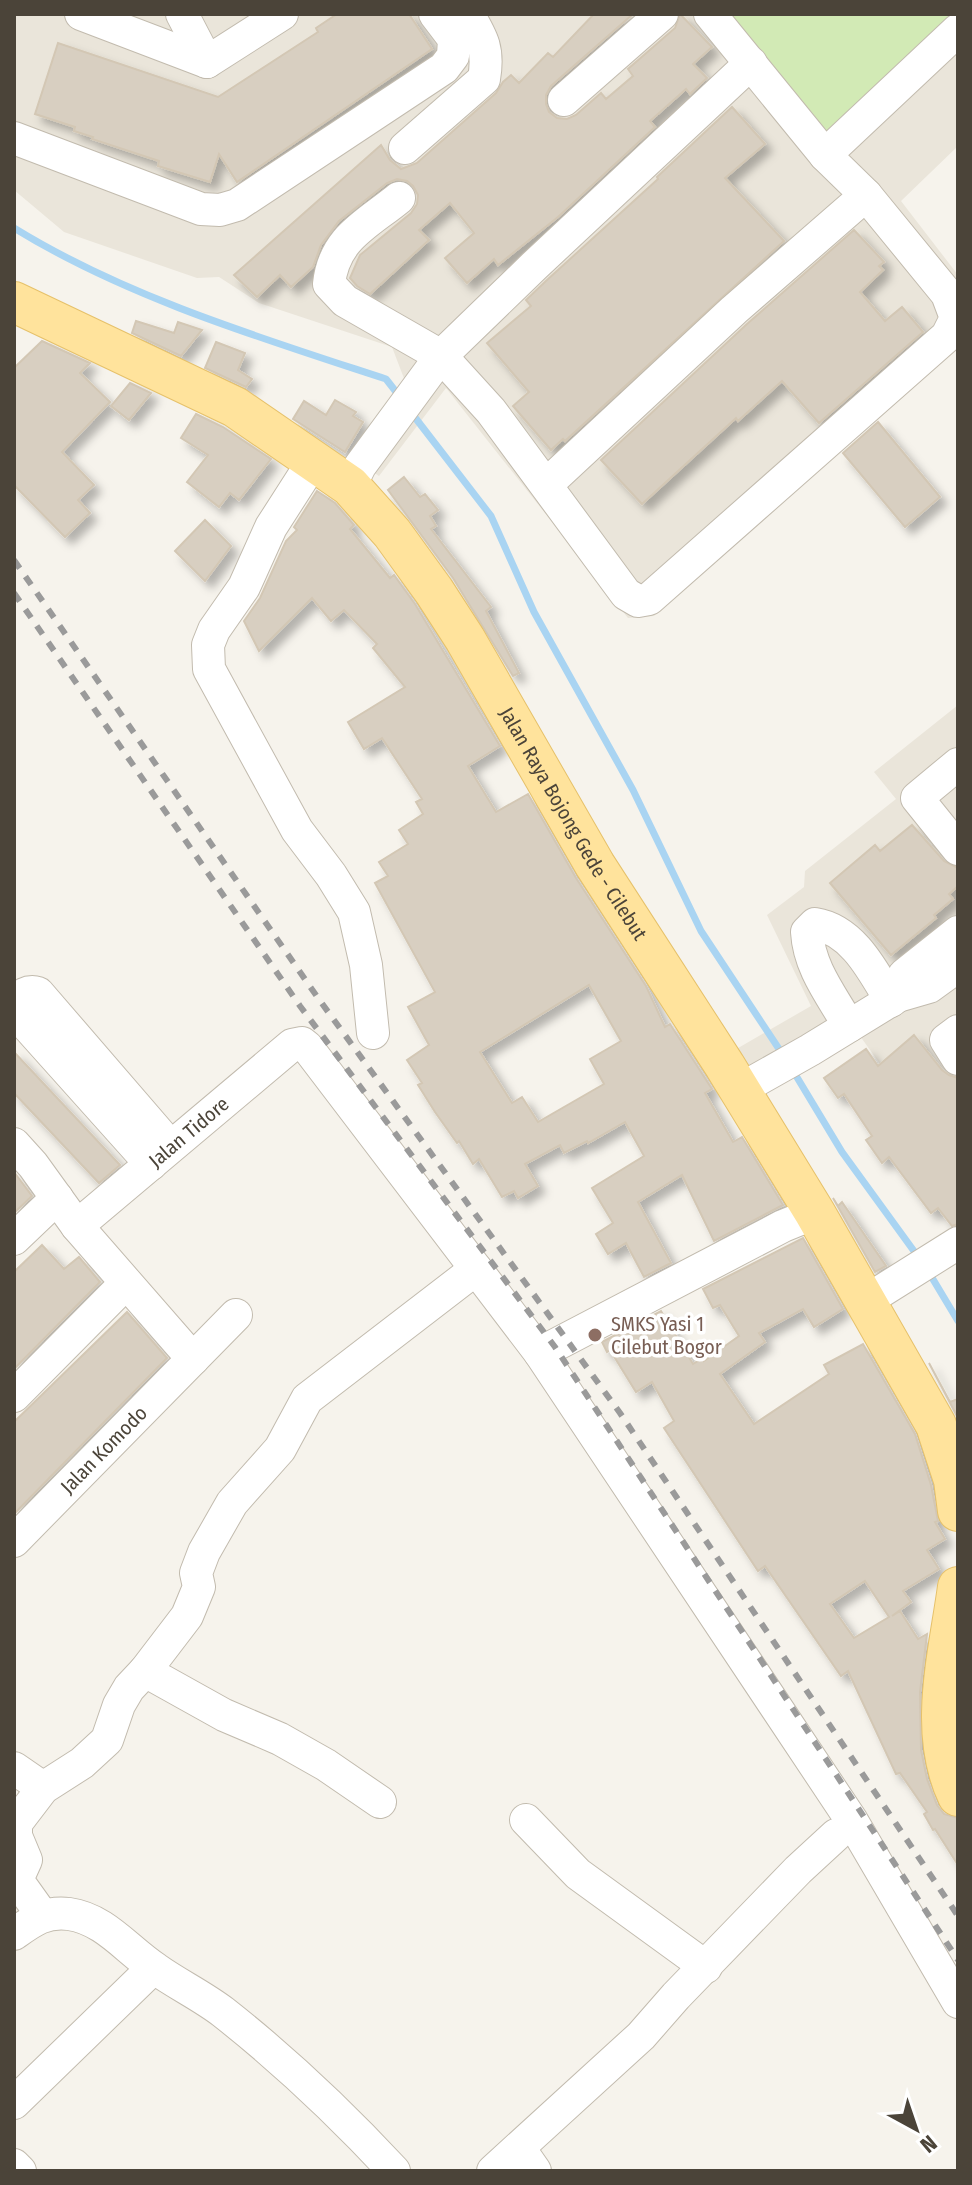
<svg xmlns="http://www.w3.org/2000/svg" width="972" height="2185" font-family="'Fira Sans Condensed',sans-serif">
  <defs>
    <filter id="shadow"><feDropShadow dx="7" dy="7" stdDeviation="4" flood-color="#0004"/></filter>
  </defs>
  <rect width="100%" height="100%" fill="#f6f3ec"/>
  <path fill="#eae5da" d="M14 14H958V146L901 201 958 275V348L654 616 628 618 446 388 379 476 351 457 405 381 392 347 259 303 219 277 197 278 64 232 14 190Z
    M958 705V1173L860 1036 757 1095 733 1051 811 1006 767 915 804 887 805 871 896 799 874 772Z"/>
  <path fill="#d2eab5" d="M710 14H958V28L825 155Z"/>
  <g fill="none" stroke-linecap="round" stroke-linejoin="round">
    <path stroke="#a9d4f2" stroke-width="7" d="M14 228C126 297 261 338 386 379L400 397
      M410 411 491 516 534 612 633 790 701 931 783 1055
      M792 1069 842 1152 919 1258
      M928 1271 958 1321"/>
  </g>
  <path fill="#d8cfc1" stroke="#d3c7b4" stroke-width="2" fill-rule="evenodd" filter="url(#shadow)" d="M337 14H409L432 49 237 182 219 154 210 182 158 166 159 161 92 139 93 137 74 131 75 127 35 114 58 43 218 97 318 32 316 28Z
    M594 14H633L551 86 546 95V104L549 112 557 118 567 119 576 115 601 93 606 99 633 76 628 69 675 28 680 14 712 47 693 64 707 78 690 94 686 89 650 121 655 127 558 217 498 265 494 259 467 283 445 258 474 233 450 203 419 230 429 240 370 294 357 286 350 278 360 255 411 213 417 204 418 195 413 186 407 181 397 179 387 183 339 221 321 245 313 267 291 287 280 275 257 297 234 275 381 145 390 160 401 169 417 163 496 93 503 82 511 75 519 83 548 53 553 57Z
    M732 107 765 144 725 178 784 241 565 441 563 439 551 450 513 406 529 392 487 343 531 306 526 300 547 280 658 179 657 177Z
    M854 230 884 262 879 266 883 270 860 292 885 321 902 307 923 332 819 423 782 381 738 421 736 418 642 504 601 460 747 324Z
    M136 321 174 333 178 322 202 330 181 356 132 333Z
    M42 341 90 363 80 373 110 402 62 452 94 485 78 500 90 513 65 537 14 485V368Z
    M216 342 245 353 238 370 252 379 246 387 205 368Z
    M130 383 151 393 129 420 111 406Z
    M335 400 356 412 353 416 363 422 345 452 293 419 304 401 326 415Z
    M196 414 223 427 271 459 239 500 230 493 219 507 187 482 208 455 181 438Z
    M878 422 940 497 905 527 843 453Z
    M404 477 420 497 425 494 438 510 430 516 436 526 431 529 491 607 486 611 519 673 513 676 453 578 388 490Z
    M317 491 335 503 354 525 350 529 390 578 394 575 415 604 500 746 468 766 496 812 528 794 576 878 646 986 665 1027 670 1024 712 1089 705 1093 733 1142 742 1137 783 1205 714 1241 682 1175 638 1202 671 1263 644 1277 626 1243 608 1254 596 1234 613 1223 592 1188 644 1156 625 1122 588 1143 587 1141 564 1153 560 1145 525 1164 538 1186 518 1198 514 1191 502 1197 479 1159 473 1164 459 1141 457 1143 435 1112 418 1085 422 1083 407 1060 429 1045 408 1007 435 992 375 883 388 876 379 862 408 844 399 830 423 814 416 802 422 799 382 738 364 749 348 722 405 687 373 648 377 644 344 610 331 621 312 598 259 651 244 621 260 598 286 541 297 530 294 527ZM589 985 621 1041 590 1059 604 1084 538 1122 522 1097 512 1103 480 1052Z
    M205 520 231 546 205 581 175 551Z
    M912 825 944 861 958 868V886L949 894 953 899 934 915 936 918 891 955 830 883 875 845 880 851Z
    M914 1035 942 1070 949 1075 958 1078V1224L952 1226 938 1208 931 1213 889 1157 882 1163 866 1140 872 1136 844 1094 838 1098 824 1078 866 1049 878 1066Z
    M14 1052 120 1165 99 1183 14 1093Z
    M14 1172 32 1196 14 1213Z
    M833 1198 838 1206 842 1202 886 1266 875 1272Z
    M803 1238 843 1309 814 1327 803 1309 759 1333 765 1342 720 1374 754 1424 829 1374 824 1365 863 1344 915 1434 931 1485 938 1521 935 1522 945 1539 927 1550 939 1569 903 1591 911 1602 892 1616 900 1611 918 1639 927 1634 920 1692 921 1750 927 1779 937 1805 944 1814 958 1818V1865L935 1829 933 1830 924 1814 927 1812 900 1773 896 1774 848 1671 841 1676 765 1566 758 1571 664 1428 674 1421 652 1382 636 1392 610 1350 607 1352 602 1342 661 1311 693 1364 703 1358 704 1361 739 1336 720 1305 713 1308 703 1289ZM865 1581 889 1617 854 1638 830 1604Z
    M42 1245 64 1269 79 1257 100 1282 14 1369V1272Z
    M127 1312 167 1358 14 1514V1422Z
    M929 1363 950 1402 958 1399V1418Z"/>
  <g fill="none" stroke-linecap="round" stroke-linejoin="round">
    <g stroke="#c2bbae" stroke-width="34">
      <g id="minor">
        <path d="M81 14 207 62 282 14"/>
        <path d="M182 14 207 62"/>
        <path d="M564 100 662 14"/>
        <path d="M14 138 201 209 220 210 237 205 444 68 453 56 454 39 435 14"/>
        <path d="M405 148 484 79C489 50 483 39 468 14"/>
        <path d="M825 155 958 30"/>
        <path d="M399 198C366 225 334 238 329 284L345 301 441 356 491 411 626 594 638 601 649 599 947 336 956 318 947 294 866 195 825 155 710 14"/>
        <path d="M314 460 271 527 244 587 214 630 208 645 209 669 297 830 331 875 354 912 366 965 373 1033"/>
        <path d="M547 484 734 310 866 195"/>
        <path d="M350 486 360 466 441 356 534 266 751 63"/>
        <path d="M958 764 917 798 958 849"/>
        <path d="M898 996 904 975 958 932"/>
        <path d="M14 1003C20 995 28 990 38 993L170 1146"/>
        <path d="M14 1011 151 1164"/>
        <path d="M849 1026C832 996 809 968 807 932L815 924C853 930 873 971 891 1001"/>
        <path d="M958 1031 946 1040 958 1059"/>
        <path d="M739 1090 810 1050 898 996 929 987 958 966"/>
        <path d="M14 1144 33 1165 77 1226 193 1359"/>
        <path d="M815 1213 783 1226 540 1353 852 1821 958 2002"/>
        <path id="s1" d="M77 1226 292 1045 302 1043 307 1047 540 1353"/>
        <path d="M14 1239 57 1198"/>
        <path d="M861 1293 872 1297 958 1243"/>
        <path d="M14 1396 126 1283"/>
        <path id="s2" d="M14 1541 236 1315"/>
        <path d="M14 1768 43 1788"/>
        <path d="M380 1802 326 1765 280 1739 224 1715 145 1671 187 1616 199 1587 196 1573 204 1552 232 1503 280 1449 307 1399 476 1269"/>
        <path d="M526 1820 578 1874 706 1967"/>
        <path d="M16 1825V1836L26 1860 17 1880 42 1915"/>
        <path d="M14 1826 43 1788 82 1763 107 1740 119 1705 129 1688 145 1671"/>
        <path d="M14 1934C32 1921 45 1911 69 1914 105 1919 127 1950 156 1969 177 1984 202 1996 223 2012 284 2060 341 2114 394 2171"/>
        <path d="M14 2103 153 1968"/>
        <path d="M519 2148 535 2171"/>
        <path d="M14 2165 20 2171"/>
        <path d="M493 2171 641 2036 676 1996 798 1870 836 1835"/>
      </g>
    </g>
    <g stroke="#e6c16a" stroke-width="42">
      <g id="major">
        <path id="s3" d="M14 302 235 407 350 486 392 533 434 591 465 639 595 865 725 1066 815 1213 936 1425 954 1480 958 1511"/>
        <path d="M958 1587C949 1654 927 1732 958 1796"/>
      </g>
    </g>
    <use href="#minor" stroke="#fff" stroke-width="32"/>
    <use href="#major" stroke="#ffe39c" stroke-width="40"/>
    <path stroke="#9a9a9a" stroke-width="6" stroke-dasharray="10 10" stroke-linecap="butt" d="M14 560 318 998 620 1413 958 1916
      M14 593 300 1006 555 1347 958 1960"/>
  </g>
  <circle fill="#8d6e63" stroke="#fff" stroke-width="3" cx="595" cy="1335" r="8"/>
  <g text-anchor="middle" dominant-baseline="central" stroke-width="7" stroke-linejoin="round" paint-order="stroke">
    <g font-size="20" fill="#4b4439" stroke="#fff">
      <text stroke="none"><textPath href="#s3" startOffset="790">Jalan Raya Bojong Gede - Cilebut</textPath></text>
      <text stroke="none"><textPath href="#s1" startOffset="146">Jalan Tidore</textPath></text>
      <text stroke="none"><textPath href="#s2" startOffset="128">Jalan Komodo</textPath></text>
    </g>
    <g font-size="20" fill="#785e54" stroke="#fff" text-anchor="start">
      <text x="611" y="1324">SMKS Yasi 1<tspan x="611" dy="23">Cilebut Bogor</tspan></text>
    </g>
  </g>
  <rect width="972" height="2185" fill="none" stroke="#4b4439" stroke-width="32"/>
  <g transform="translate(916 2129) rotate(140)" stroke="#ffffff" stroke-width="6" paint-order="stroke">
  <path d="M0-6L14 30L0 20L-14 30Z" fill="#4b4439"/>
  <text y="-12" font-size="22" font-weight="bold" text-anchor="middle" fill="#4b4439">N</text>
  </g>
</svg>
